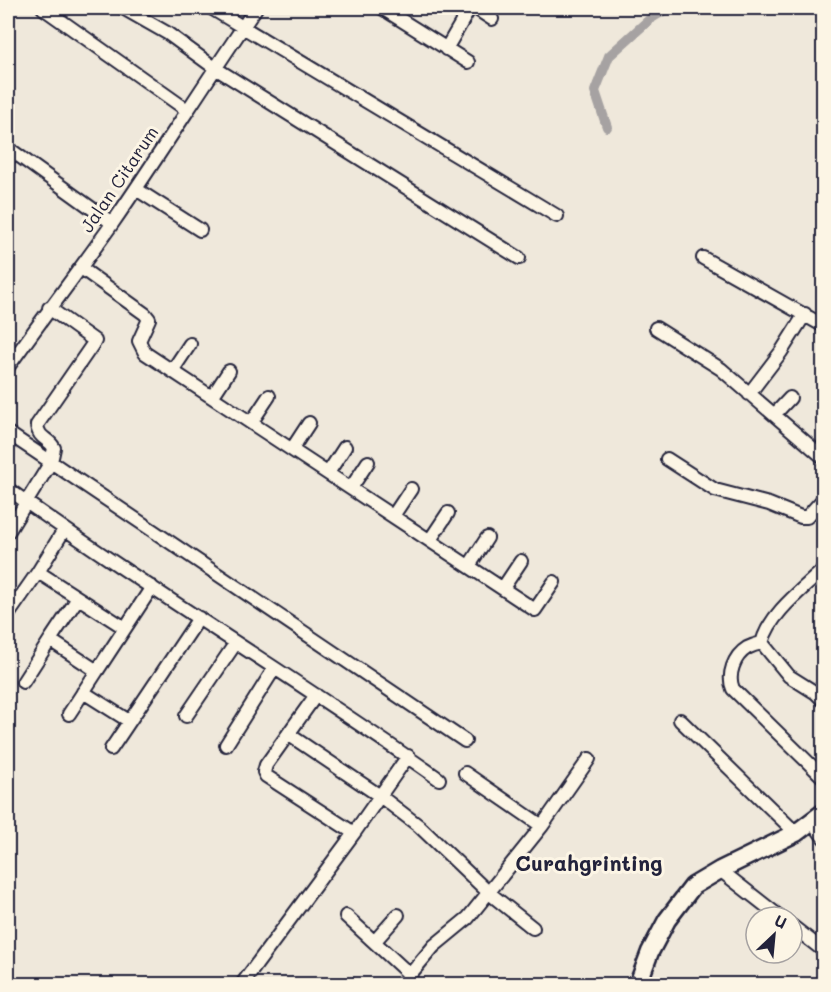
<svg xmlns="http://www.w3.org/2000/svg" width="831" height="992" font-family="Mali,sans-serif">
  <rect width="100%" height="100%" fill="#efe8db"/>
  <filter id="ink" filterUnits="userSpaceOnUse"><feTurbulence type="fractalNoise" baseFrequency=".0167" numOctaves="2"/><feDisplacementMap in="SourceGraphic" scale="12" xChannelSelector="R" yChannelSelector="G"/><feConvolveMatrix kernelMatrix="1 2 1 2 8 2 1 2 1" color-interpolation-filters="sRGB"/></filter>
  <g filter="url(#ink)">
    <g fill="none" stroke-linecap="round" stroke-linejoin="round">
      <path stroke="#a6a2a2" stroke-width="10" d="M607 127 595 91 609 56 650 19 668 8"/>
      <g stroke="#22223b" stroke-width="16">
        <path id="minor" d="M43 8 187 110
          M123 8 167 33 215 68 519 258
          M211 8 557 216
          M382 8 468 62
          M475 8 492 19
          M446 49 470 8
          M8 148 112 223
          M136 189 200 230
          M703 258 824 326
          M81 268 145 314 149 319 139 341 145 353 535 610 554 582
          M49 308 95 341 37 425C39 440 48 437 54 448L51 462 465 741
          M656 328 721 369 824 458
          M8 367C42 319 78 272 112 224 161 153 207 79 256 8
          M172 371 190 344
          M749 394 781 352 805 314
          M212 397 229 371
          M774 415 790 398
          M251 423 269 396
          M8 433 51 462 8 532
          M292 449 309 423
          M667 459 715 490 769 504 801 517H807L824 498
          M328 473 345 447
          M351 488 368 462
          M8 489C148 590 298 679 439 779
          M393 516 411 489
          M430 540 448 513
          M469 566 487 538
          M824 569C802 590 770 613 762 643L789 676 816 693 824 701
          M38 572 125 628
          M503 588 521 561
          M78 598 50 640 97 671 152 587
          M8 615 38 572 64 530
          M762 643C757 644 751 646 747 648 734 656 727 675 733 689L824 778
          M23 682 50 640
          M83 692 129 721
          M316 695 266 765 264 772 266 776 354 833 408 756
          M69 714 97 671
          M186 716 235 644
          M680 720 796 833
          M288 734 380 796 419 826 488 892 533 928
          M226 745 274 669
          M111 749 199 618
          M465 773 542 826
          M812 821 824 838
          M720 870 780 917
          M346 916 409 974
          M792 926 824 951
          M375 941 398 915
          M242 984 354 833
          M402 984 434 946 468 918 542 826 589 759"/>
      </g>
      <g stroke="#22223b" stroke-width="21">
        <path id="secondary" d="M638 984 650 952 667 920 693 886 720 870 796 833 824 812"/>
      </g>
      <use href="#minor" stroke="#fcf5e5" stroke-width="12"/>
      <use href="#secondary" stroke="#fcf5e5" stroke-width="16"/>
    </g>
  </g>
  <g text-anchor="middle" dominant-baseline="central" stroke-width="6" stroke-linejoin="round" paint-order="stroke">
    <g font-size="18" fill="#22223b" stroke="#fcf5e5">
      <text transform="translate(119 179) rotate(-56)">Jalan Citarum</text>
    </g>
    <g font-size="21" font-weight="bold" fill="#22223b" stroke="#fcf5e5">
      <text x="589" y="862">Curahgrinting</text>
    </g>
  </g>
  <rect width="831" height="992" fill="none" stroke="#fcf5e5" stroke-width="30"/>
  <rect x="15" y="15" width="801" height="962" fill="none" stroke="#22223b" stroke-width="2" filter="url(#ink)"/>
  <g transform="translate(774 935) rotate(26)"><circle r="28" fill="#fcf5e5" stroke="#a5a1a1" stroke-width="1.5"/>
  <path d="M0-4.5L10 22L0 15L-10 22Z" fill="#22223b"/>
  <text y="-9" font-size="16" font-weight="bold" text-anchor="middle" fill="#22223b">U</text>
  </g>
</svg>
